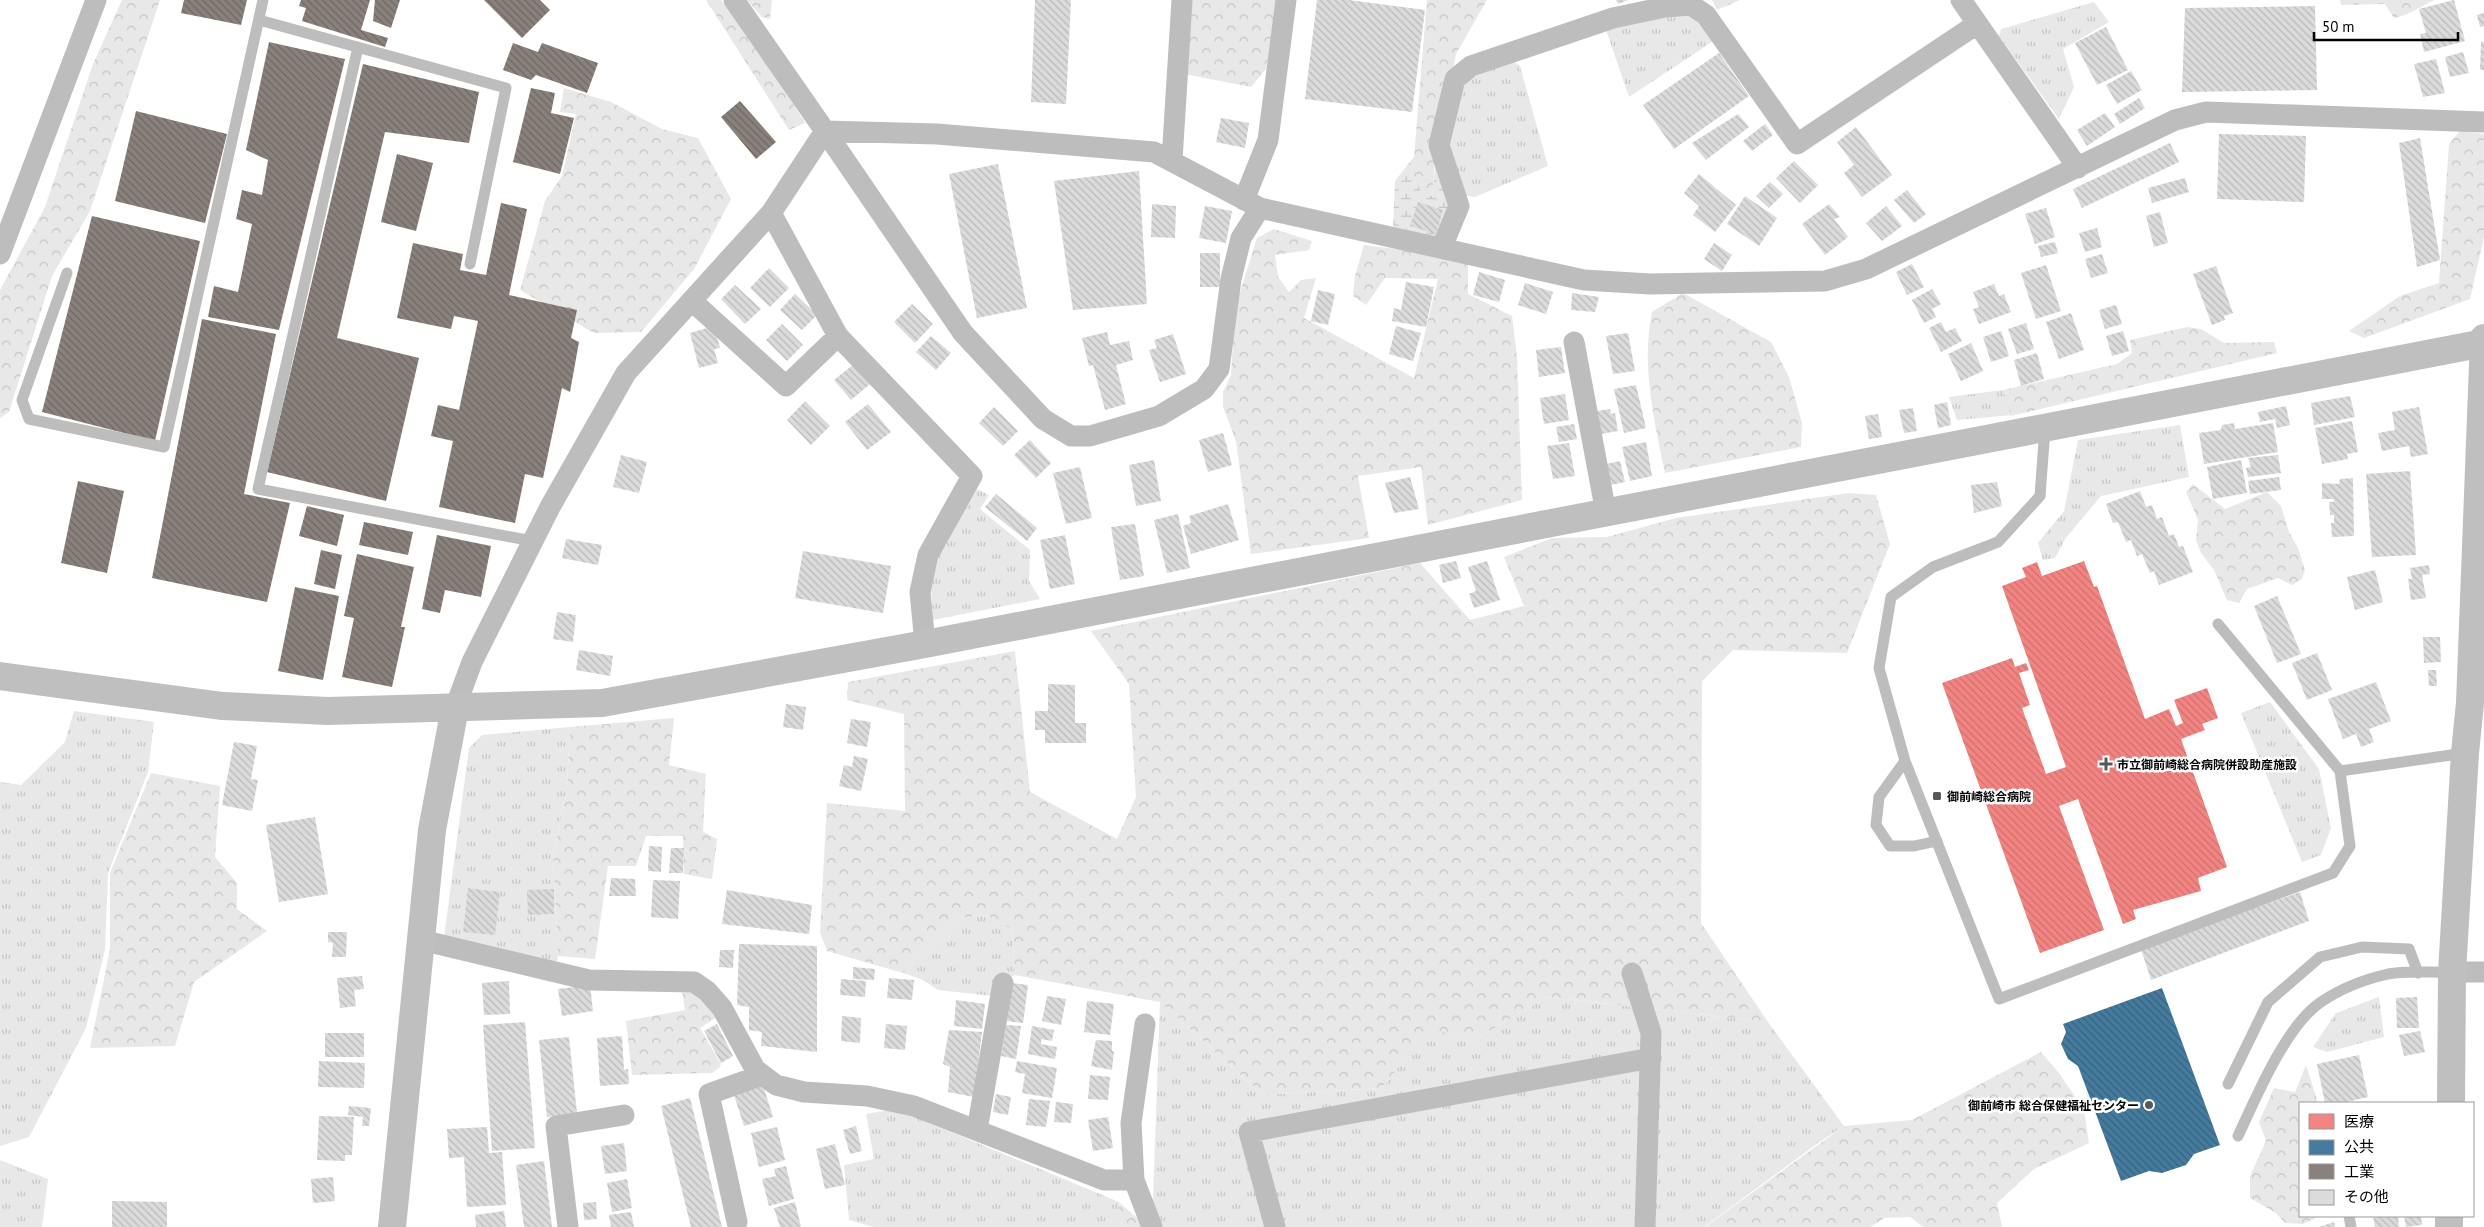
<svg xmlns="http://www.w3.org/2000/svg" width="2484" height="1227" font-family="'PT Sans','Noto Sans JP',sans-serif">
  <defs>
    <pattern id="grass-tufts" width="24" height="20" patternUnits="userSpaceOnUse" patternTransform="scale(1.25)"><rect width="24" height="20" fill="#e8e8e8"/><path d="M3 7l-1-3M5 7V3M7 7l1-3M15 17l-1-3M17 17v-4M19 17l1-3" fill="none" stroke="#c5c5c5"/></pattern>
    <pattern id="forest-crowns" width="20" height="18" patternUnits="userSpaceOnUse" patternTransform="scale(1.25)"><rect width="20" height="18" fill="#e8e8e8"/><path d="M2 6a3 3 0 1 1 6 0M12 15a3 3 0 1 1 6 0" fill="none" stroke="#c5c5c5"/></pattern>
    <pattern id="wetland-marsh" width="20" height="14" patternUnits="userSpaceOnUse" patternTransform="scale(1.25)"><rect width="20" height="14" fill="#e8e8e8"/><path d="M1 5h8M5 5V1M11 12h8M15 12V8" fill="none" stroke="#c5c5c5"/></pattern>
    <pattern id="health-back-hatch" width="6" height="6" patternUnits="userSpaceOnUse" patternTransform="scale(1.25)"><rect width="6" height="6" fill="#f28482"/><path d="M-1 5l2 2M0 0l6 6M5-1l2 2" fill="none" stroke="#ce706e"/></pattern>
    <pattern id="public-back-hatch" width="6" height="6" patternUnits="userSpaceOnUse" patternTransform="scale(1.25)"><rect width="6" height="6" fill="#457b9d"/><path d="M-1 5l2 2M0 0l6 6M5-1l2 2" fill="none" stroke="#37627e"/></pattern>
    <pattern id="industry-back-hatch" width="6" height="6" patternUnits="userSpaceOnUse" patternTransform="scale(1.25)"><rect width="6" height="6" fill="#8a817c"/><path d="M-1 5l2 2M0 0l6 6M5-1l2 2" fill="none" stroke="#6e6763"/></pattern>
    <pattern id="building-back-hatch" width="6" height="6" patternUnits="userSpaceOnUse" patternTransform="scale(1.25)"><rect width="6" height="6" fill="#dbdbdb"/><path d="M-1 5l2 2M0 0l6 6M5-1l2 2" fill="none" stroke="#bababa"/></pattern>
  </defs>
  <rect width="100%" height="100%" fill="#fff"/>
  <path fill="url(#grass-tufts)" d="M2094 2 2109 22 2063 49 2074 87 2059 119 1999 36 2001 29Z
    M1665 7 1706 15 1715 40 1629 97 1603 21Z
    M1510 59 1520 66 1548 166 1475 197 1463 195 1448 141 1464 79Z
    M2003 390 2013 415 1957 420 1949 397Z
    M2180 425 2189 477 2101 496 2065 539 2055 558 2043 560 2038 543 2064 511 2078 440Z
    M977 489 989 495 980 509 1030 550 1029 581 1040 599 933 620 931 586 940 553Z
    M2270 702 2319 769 2331 828 2321 855 2302 862 2241 713Z
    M74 711 154 722 148 772 108 873 105 950 86 1028 29 1137 0 1146V782L21 785 65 742Z
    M570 727 567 790 553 857 558 956 555 972 443 945 469 748 482 735Z
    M986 915 1012 929 1015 975 1000 981 993 996 938 990 921 979 903 973 960 918Z
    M1547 997 1768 1022 1844 1126 1818 1143 1704 1227H1152L1160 1002 1263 1095 1382 1088 1429 1026 1471 1042Z
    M2379 997 2384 1037 2327 1052 2313 1047 2336 1013Z
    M896 1109 1119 1202 1122 1227H873L849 1220 844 1165 874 1159 866 1114Z
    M0 1160 48 1179 42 1227H0Z"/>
  <path fill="url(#forest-crowns)" d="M122 0H160L90 211 52 276 9 412 0 418V290L45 207 93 64Z
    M706 0H721L762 54 805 123 789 130Z
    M747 0H772L770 19 762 17Z
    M1191 0H1280L1266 69 1251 87 1184 74Z
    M1427 0H1487L1456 54 1435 160 1432 200 1423 199 1409 163 1414 157Z
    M1712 0H1740L1717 10Z
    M2340 0H2434C2420 7 2409 15 2394 18L2385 4 2341 5Z
    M564 88 611 102 662 129 698 138 731 199 694 269 641 332 594 333 520 290 545 201 562 176 576 114 560 112Z
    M2460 131 2484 134V237L2470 299 2364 338 2349 331 2400 296 2439 283 2449 144Z
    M1274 229 1312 241 1309 250 1275 255 1278 277 1289 292 1301 280 1316 278 1304 318 1414 378 1438 279 1385 278 1366 305 1353 296 1355 276 1364 245 1468 258V294L1512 316 1517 357 1522 500 1428 525 1421 467 1358 476 1369 538 1251 554 1236 441 1223 407V392L1231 375 1235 308 1257 238Z
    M1683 293 1771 342 1789 377 1802 423 1801 447 1665 473C1654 420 1641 366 1652 312Z
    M2187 327 2201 329 2224 343 2274 342 2277 353 2011 416 2003 390 2117 364 2132 353 2130 340Z
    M2193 484 2225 509 2267 492 2281 506 2289 532 2298 548 2305 570 2302 579 2292 585 2278 578 2247 589 2239 603 2227 600 2214 570 2201 553 2196 540 2198 520 2186 492Z
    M1849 493 1876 495 1890 544 1847 653 1733 650 1702 681 1701 923 1768 1022 1547 997 1471 1042 1429 1027 1382 1088 1263 1095 1160 1002 1015 975 1012 929 986 915 960 918 903 973 827 951 820 932 827 803 905 811 904 714 847 700 848 682 1015 651 1030 792 1117 839 1136 797 1129 684 1091 631 1420 563 1470 620 1524 606 1504 557 1552 538 1607 537 1676 518Z
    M674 718 669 765 706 774 703 832 717 839 712 879 684 874 683 836H646L636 866H608L595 959 558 956 553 857 567 790 570 727Z
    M151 773 220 786 215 857 237 883V909L267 931 194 982 175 1046 90 1048 110 949V873Z
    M682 990 700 994 717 1017 700 1028 721 1064 719 1068 712 1073 632 1075 626 1021 685 1010Z
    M2041 1052 2059 1073 2084 1110 2089 1143 2034 1169 1997 1203 2002 1227H1923L1910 1217 1884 1218 1871 1227H1705L1844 1126 1912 1120Z
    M2306 1065 2318 1103H2300V1216H2315L2316 1218 2303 1224 2285 1223 2276 1213 2250 1198V1176L2266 1141 2259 1122 2274 1088 2295 1092Z
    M1119 1202 1145 1225 1146 1227H1122Z"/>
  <path fill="url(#wetland-marsh)" d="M1438 142 1454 209 1441 239 1393 229 1395 181 1409 163 1422 195 1432 196Z"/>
  <path fill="url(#health-back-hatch)" d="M2084 561 2094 587 2097 586 2145 719 2169 709 2176 726 2183 723 2174 700 2207 688 2218 718 2202 724 2205 730 2181 739 2227 867 2198 878 2201 891 2133 910 2136 919 2123 924 2078 799 2059 806 2104 930 2040 953 1942 683 2012 658 2015 667 2026 663 2029 670 2019 673 2030 705 2022 708 2046 774 2066 767 2002 586 2026 577 2022 568 2037 562 2042 576Z"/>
  <path fill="url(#public-back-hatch)" d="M2162 988 2220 1145 2194 1154 2186 1165 2162 1173 2149 1171 2121 1181 2078 1066 2068 1059 2061 1044 2066 1032 2063 1024Z"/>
  <path fill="url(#industry-back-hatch)" d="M184 0H247L241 25 181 13Z
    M301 0H370L361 30 388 38 385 47 302 21 306 8 299 6Z
    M375 0H400L391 28 373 21Z
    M484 0H540L550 10 522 38Z
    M269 42 345 59 279 330 208 317 214 286 238 292 252 224 236 219 242 190 262 195 268 160 246 150Z
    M513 43 538 52 542 43 598 63 587 93 536 75 531 80 503 70Z
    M363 64 479 92 469 143 385 132 337 338 419 358 386 501 267 472Z
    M531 88 555 93 551 113 574 118 560 174 513 162Z
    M740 101 776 142 756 159 721 117Z
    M136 111 227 134 205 223 115 201Z
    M397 154 433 163 416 231 381 222Z
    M501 203 527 209 509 295 577 310 571 338 579 342 570 392 562 388 543 478 525 474 515 523 439 507 453 441 431 436 438 405 459 410 478 321 454 316 451 329 397 318 413 243 463 254 460 270 486 275Z
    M92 216 200 241 155 441 42 412Z
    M202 319 276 334 244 494 290 503 267 602 152 578Z
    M78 481 124 491 107 573 61 563Z
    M307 506 344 515 337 546 299 536Z
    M364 522 413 532 408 555 359 545Z
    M437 535 491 546 481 597 445 590 440 613 422 609Z
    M321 550 342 555 335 589 314 584Z
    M357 554 414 567 401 627H405L392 687 342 677 354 618 344 616Z
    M295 587 339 596 323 680 278 671Z"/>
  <path fill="url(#building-back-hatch)" d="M1035 0H1071L1066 104 1031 102Z
    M1317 0H1349L1425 10 1412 112 1305 99Z
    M1616 0H1628L1618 4Z
    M2454 0 2465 41 2424 52 2420 34 2426 33 2419 9Z
    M2315 6 2317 90 2182 92 2185 8Z
    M2484 13V26L2480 27 2477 15Z
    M2106 27 2128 70 2097 85 2075 43Z
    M2481 42H2484V70H2480Z
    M2463 52 2469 73 2450 77 2445 57Z
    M1719 53 1749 96 1674 149 1643 105Z
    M2436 59 2445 93 2423 97 2414 64Z
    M2131 71 2142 90 2117 104 2106 85Z
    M2139 98 2145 108 2120 124 2114 114Z
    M2105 113 2115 127 2087 146 2077 130Z
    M1738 114 1749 127 1706 160 1692 143Z
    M1221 118 1249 123 1245 148 1216 142Z
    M1765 124 1773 135 1752 151 1743 141Z
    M1856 127 1892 175 1862 197 1844 173 1854 165 1837 142Z
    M2219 134 2306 136 2304 202 2217 199Z
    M2420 138 2440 260 2417 267 2399 143Z
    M2170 143 2179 162 2082 208 2073 189Z
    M1794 161 1818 185 1800 203 1776 178Z
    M998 164 1027 308 977 318 949 174Z
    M1139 171 1147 304 1073 310 1054 181Z
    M1699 174 1736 205 1715 232 1693 215 1699 206 1684 193Z
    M2185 178 2189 192 2152 203 2148 188Z
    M1770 182 1783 194 1769 208 1756 196Z
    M1907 190 1926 214 1914 223 1894 200Z
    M1745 196 1777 218 1759 246 1727 224Z
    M1418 202 1443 210 1436 234 1410 226Z
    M1152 204 1176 206 1175 238 1151 237Z
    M1829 204 1840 217 1834 219 1848 237 1825 255 1802 224Z
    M1205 206 1232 211 1226 243 1199 238Z
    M1886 206 1902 226 1882 241 1866 223Z
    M2046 208 2055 237 2035 244 2025 214Z
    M2160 212 2168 243 2154 247 2146 216Z
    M2097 228 2102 247 2085 252 2079 233Z
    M2055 242 2058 253 2041 257 2038 246Z
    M1714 243 1732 255 1722 271 1704 259Z
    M1200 253H1220V287H1200Z
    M2102 254 2108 273 2091 278 2085 259Z
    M1912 264 1924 287 1907 295 1896 272Z
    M2046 265 2061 311 2036 319 2021 273Z
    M2216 266 2233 313 2224 316 2225 320 2212 325 2193 274Z
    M769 268 789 288 770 307 750 288Z
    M1479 272 1505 280 1499 302 1473 295Z
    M1406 282 1434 287 1426 327 1392 321 1394 308 1401 310Z
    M1525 283 1553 292 1546 314 1518 305Z
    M1994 284 1999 296 2004 294 2011 312 1979 324 1973 309 1979 307 1973 292Z
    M735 285 761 309 745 324 721 299Z
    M1932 289 1941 304 1932 309 1936 317 1924 323 1912 300Z
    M1318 290 1335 294 1328 325 1311 321Z
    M1572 293 1599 297 1595 312 1571 310Z
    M795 294 817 315 802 330 780 310Z
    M912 304 933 324 915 343 894 322Z
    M2116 305 2122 324 2105 329 2099 310Z
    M2071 313 2084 350 2059 359 2046 322Z
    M1941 322 1946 332 1955 328 1962 341 1941 352 1929 328Z
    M2026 323 2034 349 2017 354 2008 329Z
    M782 324 803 345 787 361 766 340Z
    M714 326 720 348 714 349 718 363 699 368 690 333Z
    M1396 326 1421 333 1413 361 1389 354Z
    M2001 331 2009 356 1991 362 1983 337Z
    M2123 331 2129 351 2112 356 2106 336Z
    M1107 332 1110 345 1129 341 1133 360 1116 365 1126 404 1105 410 1093 365 1089 366 1082 338Z
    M1628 333 1635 371 1613 374 1606 336Z
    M1173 334 1186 374 1160 382 1149 350 1157 348 1154 340Z
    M931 336 951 353 936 370 916 352Z
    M1971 343 1983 371 1961 381 1948 354Z
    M1561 347 1565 373 1539 377 1536 350Z
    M2037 353 2044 379 2021 386 2014 360Z
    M854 364 870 384 851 400 834 380Z
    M1636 385 1646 428 1624 433 1614 389Z
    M1565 394 1569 420 1544 424 1540 398Z
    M2350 396 2355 417 2314 425 2311 403Z
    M805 401 830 426 811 445 787 420Z
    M1947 402 1951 425 1938 428 1934 405Z
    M868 404 891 432 867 450 845 422Z
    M2286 406 2290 425 2277 428 2275 419 2260 422 2258 412Z
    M994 407 1018 431 1003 446 979 423Z
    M2419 407 2428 454 2411 457 2409 446 2382 451 2378 433 2395 430 2392 412Z
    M1913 408 1917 431 1904 433 1899 410Z
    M1610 409 1611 414 1615 413 1618 431 1595 435 1591 412Z
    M1878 414 1882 437 1869 439 1865 416Z
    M2352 421 2358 452 2347 454 2348 459 2322 464 2315 428Z
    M2234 423 2235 429 2273 423 2278 452 2204 464 2199 433 2221 430 2222 425Z
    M1574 424 1577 439 1559 442 1556 427Z
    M1223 433 1232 465 1208 472 1199 440Z
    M1030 440 1051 463 1036 478 1014 455Z
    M1646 442 1652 476 1630 481 1622 447Z
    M1569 443 1575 476 1553 479 1547 446Z
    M621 455 647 462 639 493 613 487Z
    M2278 455 2281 473 2248 477 2246 468 2251 467 2248 458Z
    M1154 460 1161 501 1136 506 1129 465Z
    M2241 460 2247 493 2213 499 2207 467Z
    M1620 461 1625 482 1606 486 1602 465Z
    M1080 467 1092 518 1066 524 1053 473Z
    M2410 471 2416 555 2372 557 2366 474Z
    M1410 477 1419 509 1394 513 1385 483Z
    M2279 477 2281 490 2250 494 2248 481Z
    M2353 478 2354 536 2332 537 2331 523H2334V515H2330L2329 502H2334V499H2322V483L2339 484 2340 479Z
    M1997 482 2002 506 1974 513 1971 485Z
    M2140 491 2146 507 2152 505 2157 519 2162 517 2169 536 2174 534 2179 547 2183 546 2193 572 2159 585 2154 571 2150 573 2142 554 2137 556 2131 540 2126 542 2118 522 2113 523 2106 504Z
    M996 494 1037 528 1027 541 985 507Z
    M1228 504 1239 540 1191 554 1183 526 1191 523 1189 516Z
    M1178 514 1190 568 1167 573 1154 520Z
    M1135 524 1144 576 1120 580 1111 527Z
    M1065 535 1075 584 1050 589 1040 540Z
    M566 539 602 545 598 565 562 558Z
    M803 551 891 566 883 613 795 598Z
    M1456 561 1461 578 1443 583 1439 565Z
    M1487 561 1500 600 1474 608 1469 594 1476 591 1468 567Z
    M2429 565 2430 574 2422 575 2426 598 2411 600 2408 579H2412L2410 568Z
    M2375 570 2383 602 2355 610 2347 577Z
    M2277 596 2301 654 2277 663 2254 606Z
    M557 612 576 615 573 642 553 639Z
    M2423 637H2440L2441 662 2424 663Z
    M579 650 613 656 610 676 576 670Z
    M2317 653 2332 690 2307 700 2292 663Z
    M2428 670H2436L2437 686H2429Z
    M2376 682 2391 721 2369 729 2374 742 2361 747 2356 734 2343 739 2328 699Z
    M1048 684 1075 685V723H1086V743H1045V730H1035V711H1048Z
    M786 704 806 707 803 730 783 727Z
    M851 719 871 722 867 747 847 743Z
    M234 742 257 746 251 779 258 780 252 811 222 805Z
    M854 756 868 759 861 791 839 786 844 765 852 767Z
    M315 817 328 894 279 902 266 825Z
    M649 846 662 847 661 872 648 871Z
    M671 848H684L683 873H669Z
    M611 878 635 879 636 896H609Z
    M653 880 680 881 678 919 651 917Z
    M468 888 500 892 495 935 463 932Z
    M554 889V914L528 915 527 890Z
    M727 890 812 905 809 934 722 924Z
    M2300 892 2309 921 2151 980 2141 949Z
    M328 932H347L346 957H332L333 943 328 942Z
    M739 944 817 946V1052L761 1046 762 1032 749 1030V1007L737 1005Z
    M720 950H734L733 968 719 967Z
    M853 967 875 969 874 980 853 979Z
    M362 976 364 989 354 990 356 1006 340 1008 337 978Z
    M889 978 914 980 912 1000 887 998Z
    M841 979 866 981 865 997 840 995Z
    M509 981 510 1014 484 1015 482 983Z
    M1012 983 1028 985 1023 1023 1007 1021Z
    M590 985 593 1011 562 1016 558 989Z
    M1047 996 1066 999 1061 1025 1042 1021Z
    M2417 997 2419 1028H2397L2396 998Z
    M956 1000 985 1004 982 1029 954 1026Z
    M1087 1001 1114 1004 1110 1035 1084 1032Z
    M842 1016 861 1018 860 1043 841 1041Z
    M525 1022 535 1148 492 1151 483 1025Z
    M717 1024 733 1056 721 1063 704 1031Z
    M886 1024 907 1026 905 1050 884 1048Z
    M1006 1025 1021 1026 1016 1059 1001 1056Z
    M1032 1026 1054 1030 1052 1041 1041 1039V1044L1057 1047 1055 1059 1028 1054Z
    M949 1030 982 1032 974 1097 948 1092 950 1067 943 1064Z
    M2420 1031 2425 1052 2404 1056 2399 1035Z
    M325 1033H364V1057H325Z
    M622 1036 624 1070 628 1069 629 1084 600 1086 597 1038Z
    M569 1037 577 1113 547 1117 539 1040Z
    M1096 1040 1112 1041V1051H1114L1112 1070 1091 1066Z
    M2359 1055 2368 1097 2342 1103H2325L2317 1064Z
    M319 1061 365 1063 364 1088 318 1087Z
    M1017 1061 1057 1068 1052 1098 1022 1093 1025 1074 1015 1072Z
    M1090 1075 1110 1077 1108 1100 1088 1099Z
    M763 1085 773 1117 744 1126 734 1095Z
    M996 1094 1011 1097 1008 1115 993 1112Z
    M690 1098 722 1227H691L661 1106Z
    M1029 1099 1050 1101 1046 1127 1026 1125Z
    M1056 1102 1073 1104 1071 1123 1054 1122Z
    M349 1106 371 1108 369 1126H362L363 1117 348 1115Z
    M319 1116 354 1117 352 1155H345V1161L317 1160Z
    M1108 1117 1113 1148 1093 1151 1088 1120Z
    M856 1126 862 1151 850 1154 843 1130Z
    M487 1127 489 1153 502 1152 506 1205 467 1207 464 1157 449 1158 447 1129Z
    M777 1127 785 1160 759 1167 751 1133Z
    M624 1143 627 1171 605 1174 601 1146Z
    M835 1144 845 1185 825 1189 816 1149Z
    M544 1161 552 1227H524L516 1165Z
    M786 1166 794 1199 769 1206 762 1179 776 1176 774 1169Z
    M333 1177 335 1201 313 1203 311 1179Z
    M627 1179 632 1208 612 1212 607 1183Z
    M112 1201 167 1202V1227H112Z
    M596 1202 597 1219 584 1220 583 1203Z
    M795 1202 801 1227H780L774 1208Z
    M504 1211 506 1227H476L475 1215Z
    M631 1212 634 1227H611L609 1215Z
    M2373 1216H2398L2399 1227H2375Z
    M2404 1216H2421L2422 1225 2406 1227Z
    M2334 1222 2335 1227H2319Z"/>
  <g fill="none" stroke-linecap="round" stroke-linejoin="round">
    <path stroke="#bdbdbd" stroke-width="11" d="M259 20 506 88 470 264
      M358 47 258 489 532 541
      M67 273 22 400 29 419 164 447 263 0
      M2045 428 2040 496 1998 542 1933 567 1891 597 1879 668 1905 761 1999 999 2333 873 2350 846 2340 771 2218 624
      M1905 761 1879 797 1876 825 1890 846H1914L1937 841
      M2340 771 2465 753
      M2228 1084 2268 1002 2320 957 2362 947 2409 949 2418 973
      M2238 1136C2256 1098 2286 1025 2321 1002 2340 989 2366 979 2388 974 2408 970 2432 973 2452 972
      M2349 1216 2351 1227"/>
    <path stroke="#bdbdbd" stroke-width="21" d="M734 0 825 131 937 134 1154 152 1260 208 1584 280 1650 284 1825 281 1866 269 2175 120 2206 112 2484 122
      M1961 0 2078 168
      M1172 160 1182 0
      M1244 200 1268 140 1286 0
      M771 213 838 336 972 476 928 555 920 592 925 644
      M1442 247 1459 206 1439 145 1455 79 1471 66 1613 18 1665 7 1691 5 1706 15 1797 144 1977 24
      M0 254 96 0
      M692 301 786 386 838 336
      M1574 342 1606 513
      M455 708 472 662 550 507 626 373 771 213 825 131 963 333 1043 419 1071 436H1090L1159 416 1204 389 1219 369 1231 279 1241 238 1260 208
      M421 940 589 980 694 982 707 991 722 1008 755 1069 776 1085 804 1092 867 1096 914 1106 1104 1180H1134
      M2452 972H2484
      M1632 973 1651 1033 1645 1227
      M1145 1024 1131 1123 1134 1180 1152 1227
      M977 1130 1003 983
      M737 1222 709 1094 762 1075
      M568 1227 556 1126 624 1115
      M1275 1227 1249 1132 1651 1058"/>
    <path stroke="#bfbfbf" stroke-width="28" d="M0 676 223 706 328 711 602 703 925 644 2484 343
      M2451 1103 2452 972 2465 753 2470 703 2484 338
      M392 1227 432 830 455 708
      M2449 1227V1216"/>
  </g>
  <g fill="#595959" stroke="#fff" stroke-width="2">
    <path d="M2103.5 756.5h5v5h5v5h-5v5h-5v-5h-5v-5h5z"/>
    <rect x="1932" y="791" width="10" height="10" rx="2.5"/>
    <circle cx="2149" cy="1105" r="5"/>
  </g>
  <g text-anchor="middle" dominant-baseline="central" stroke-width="5" stroke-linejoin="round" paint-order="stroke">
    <g font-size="12" font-weight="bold" fill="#000" stroke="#fff" text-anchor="start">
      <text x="2117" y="764">市立御前崎総合病院併設助産施設</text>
      <text x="1947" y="796">御前崎総合病院</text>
      <text x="2139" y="1105" text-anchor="end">御前崎市 総合保健福祉センター</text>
    </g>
  </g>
  <rect x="2299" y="1102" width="175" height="115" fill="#ffffff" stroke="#999999"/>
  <rect x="2309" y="1114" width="25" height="15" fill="#f28482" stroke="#999999"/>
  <text x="2344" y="1127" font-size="15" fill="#000000">医療</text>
  <rect x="2309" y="1140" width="25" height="15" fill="#457b9d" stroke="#999999"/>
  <text x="2344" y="1152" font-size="15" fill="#000000">公共</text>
  <rect x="2309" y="1164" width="25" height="15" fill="#8a817c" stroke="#999999"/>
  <text x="2344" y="1177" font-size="15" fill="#000000">工業</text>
  <rect x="2309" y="1190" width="25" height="15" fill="#dbdbdb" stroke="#999999"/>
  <text x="2344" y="1202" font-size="15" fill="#000000">その他</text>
  <path d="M2314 32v8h144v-8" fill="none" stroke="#000000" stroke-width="2.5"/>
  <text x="2322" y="32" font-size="15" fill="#000000" stroke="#ffffff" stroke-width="4" paint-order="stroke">50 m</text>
</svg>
